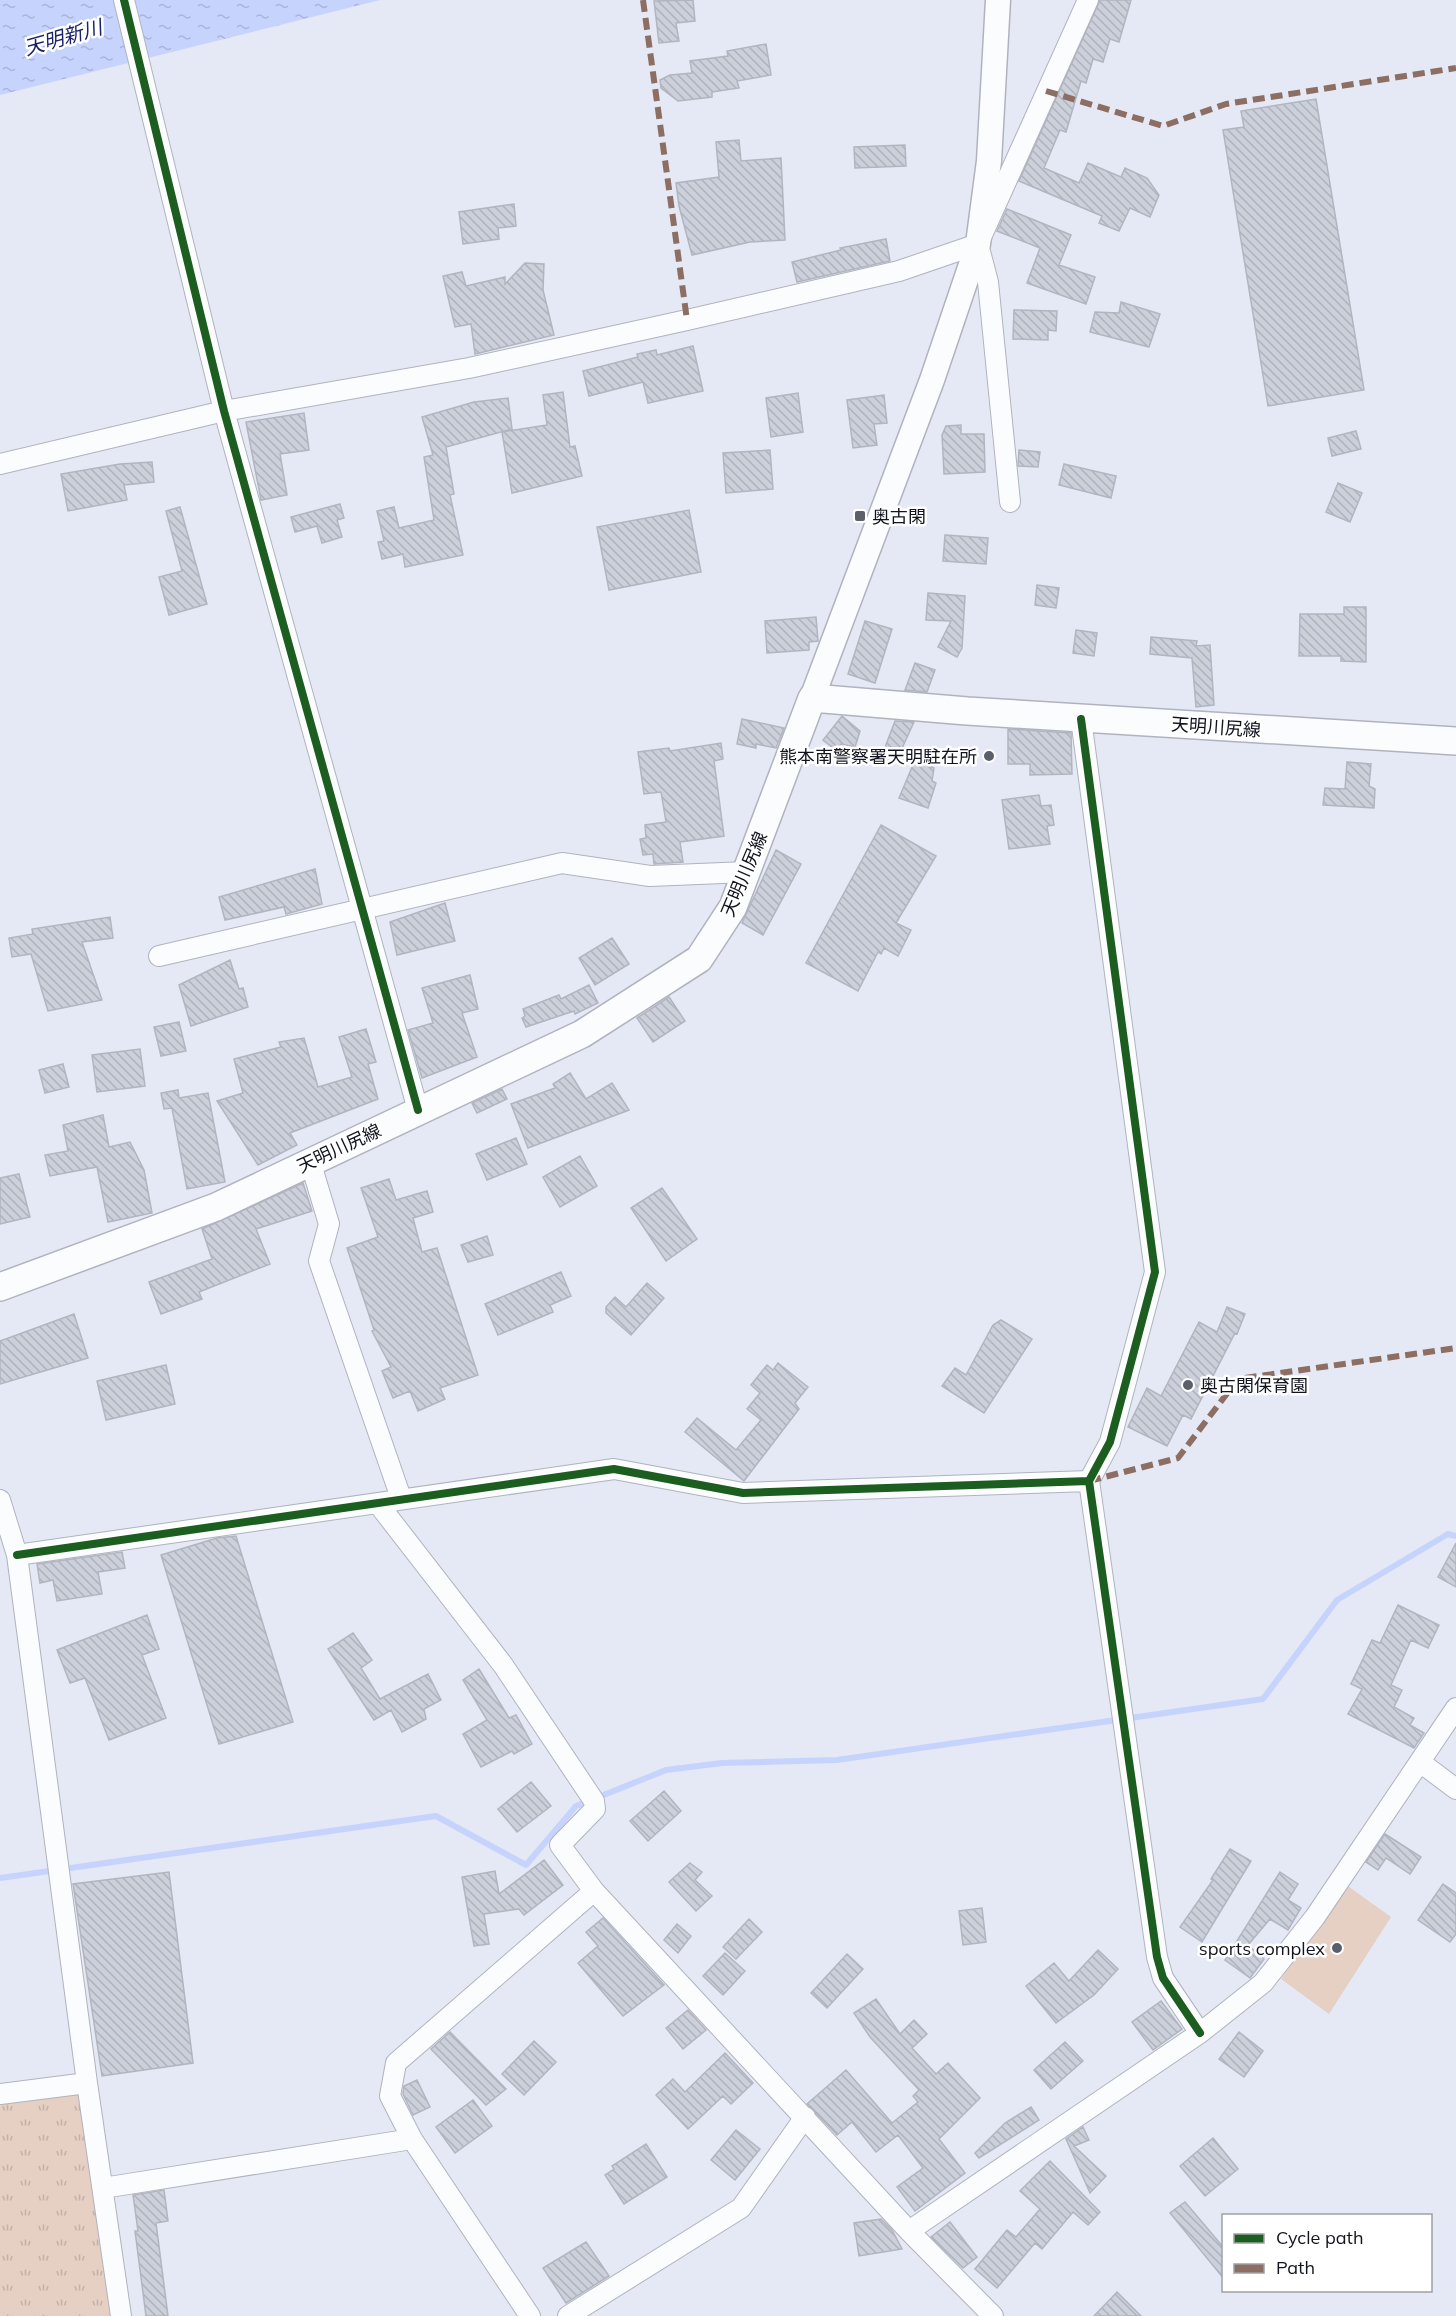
<svg xmlns="http://www.w3.org/2000/svg" width="1456" height="2316" font-family="Mulish,'Noto Sans JP',sans-serif">
  <defs>
    <pattern id="grass-tufts" width="24" height="20" patternUnits="userSpaceOnUse" patternTransform="scale(1.5)"><rect width="24" height="20" fill="#e6cfc3"/><path d="M3 7l-1-3M5 7V3M7 7l1-3M15 17l-1-3M17 17v-4M19 17l1-3" fill="none" stroke="#c4b1a7"/></pattern>
    <pattern id="water-ripples" width="26" height="14" patternUnits="userSpaceOnUse" patternTransform="scale(1.5)"><rect width="26" height="14" fill="#c6d3fc"/><path d="M2 4q2-2 4 0t4 0M15 11q2-2 4 0t4 0" fill="none" stroke="#a9b4d8"/></pattern>
    <pattern id="building-back-hatch" width="6" height="6" patternUnits="userSpaceOnUse" patternTransform="scale(1.5)"><rect width="6" height="6" fill="#ccd0db"/><path d="M-1 5l2 2M0 0l6 6M5-1l2 2" fill="none" stroke="#aeb2bc"/></pattern>
  </defs>
  <rect width="100%" height="100%" fill="#e5e9f6"/>
  <path fill="url(#grass-tufts)" d="M82 2090 113 2316H0V2102Z"/>
  <path fill="#e6cfc3" d="M1345 1884 1391 1917 1329 2014 1281 1979Z"/>
  <path fill="url(#water-ripples)" d="M0 0H380L0 95Z"/>
  <g fill="none" stroke-linecap="round" stroke-linejoin="round">
    <path stroke="#c6d3fc" stroke-width="6" d="M0 1878 436 1816 526 1865 576 1806 666 1770 722 1763 837 1760 1263 1699 1337 1600 1448 1534 1456 1536"/>
  </g>
  <path fill="url(#building-back-hatch)" stroke="#b1b5c0" stroke-width="1.5" d="M693 0 695 21 676 23 679 41 659 43 654 1Z
    M1100 0H1131L1119 42 1110 39 1103 62 1093 59 1086 83 1081 81 1066 132 1060 130 1044 168 1079 183 1088 163 1121 177 1125 168 1147 178 1159 195 1150 217 1130 208 1119 231 1099 223 1102 216 1019 181Z
    M766 44 771 75 737 81 739 88 712 92V97L678 101 661 88 660 80 670 75 692 73 690 61 728 56 727 51Z
    M1316 99 1364 390 1268 406 1223 130 1244 127 1241 111Z
    M739 140 741 161 781 158 785 240 750 242 692 255 679 206 676 183 719 177 716 142Z
    M905 145 906 166 855 168 854 147Z
    M514 204 516 226 498 228 499 239 463 244 459 212Z
    M1007 209 1071 235 1059 265 1095 277 1086 304 1027 283 1040 248 997 231Z
    M886 239 890 261 797 282 792 262 841 250 840 248Z
    M525 263 544 264 543 290 554 335 475 354 471 324 455 327 443 276 462 272 466 286 505 277V284Z
    M1121 302 1160 314 1149 347 1090 332 1095 312 1119 313Z
    M1014 310 1057 311 1056 331 1048 330V340L1013 339Z
    M693 346 703 391 648 403 643 382 589 396 583 371 638 357 637 354 656 350 657 355Z
    M563 392 570 447 575 446 582 476 512 493 502 432 547 425 543 395Z
    M798 393 803 432 771 437 766 398Z
    M884 395 887 423 874 424 877 445 853 448 847 400Z
    M508 398 512 429 446 447 454 494 450 495 463 555 405 567 403 554 382 559 378 542 384 541 377 511 394 507 399 528 434 520 424 457 433 455 422 417 474 402Z
    M304 413 309 450 280 454 287 495 261 500 246 422Z
    M961 425V434H984L985 472 944 474 942 435 946 426Z
    M1356 431 1361 449 1332 456 1328 438Z
    M770 450 773 489 726 493 723 453Z
    M1019 450 1040 452 1038 467 1018 466Z
    M152 462 154 482 124 485 127 500 68 511 61 474 120 464Z
    M1064 464 1116 476 1111 498 1059 485Z
    M1338 483 1362 493 1350 522 1326 512Z
    M340 504 344 518 337 520 342 537 322 543 317 526 295 532 291 517Z
    M180 507 207 604 169 615 159 577 182 571 166 511Z
    M689 510 701 572 609 590 597 527Z
    M945 535 988 538 986 564 943 561Z
    M1037 585 1059 588 1056 608 1035 605Z
    M928 593 965 596 962 648 957 657 938 647 951 621 926 620Z
    M1344 607H1366V662L1341 661V656H1299L1300 614H1344Z
    M816 617 818 641 809 642V650L767 653 765 621Z
    M865 621 892 629 875 683 848 674Z
    M1076 630 1097 633 1094 656 1073 653Z
    M1151 637 1197 641 1196 646 1210 645 1214 705 1196 707 1192 658 1150 654Z
    M915 663 935 670 927 692 905 690Z
    M842 716 860 731 855 747 841 744 836 750 823 740Z
    M742 719 784 728 776 748 756 744V748L737 744Z
    M895 721 914 722 898 757 884 750Z
    M1008 729 1071 733 1072 774 1030 775V764H1008Z
    M721 743 723 759 714 761 724 836 680 842 683 862 654 864 653 854 643 855 640 839 646 838 645 825 666 822 661 792 644 794 638 752 669 748 670 751Z
    M915 760 934 768 932 781 936 783 928 808 899 798Z
    M1347 762 1371 764 1369 786 1375 789 1374 808 1323 805 1325 788 1345 789Z
    M1039 795 1041 806 1051 805 1054 825 1047 826 1050 844 1009 849 1002 800Z
    M881 825 936 856 896 923 911 930 898 956 884 948 881 954 878 952 858 991 806 963Z
    M776 850 801 864 763 935 742 923Z
    M315 869 322 904 286 914 284 907 225 920 219 897Z
    M445 903 455 941 397 955 390 922Z
    M110 917 113 938 82 942 102 1000 48 1011 31 954 12 957 9 938 33 934 32 929Z
    M612 938 629 964 595 985 579 958Z
    M230 960 239 989 243 988 248 1007 191 1026 179 985Z
    M470 975 478 1009 462 1013 477 1057 422 1078 408 1030 433 1023 422 988Z
    M589 985 598 1003 575 1014 574 1011 526 1027 522 1018 525 1016 523 1009 559 995 561 999Z
    M669 997 685 1021 653 1042 637 1018Z
    M179 1022 186 1051 161 1056 154 1027Z
    M366 1029 376 1062 368 1064 378 1099 290 1133 297 1145 258 1165 217 1101 243 1093 234 1059 281 1047 279 1042 304 1038 318 1087 352 1077 339 1037Z
    M140 1049 145 1086 97 1092 92 1055Z
    M63 1064 69 1087 45 1093 39 1070Z
    M570 1073 586 1099 612 1083 629 1110 528 1148 511 1104 555 1088 553 1084Z
    M502 1089 507 1099 477 1113 472 1103Z
    M178 1090 179 1098 208 1093 225 1182 187 1189 172 1108 164 1109 161 1093Z
    M103 1115 109 1147 130 1142 144 1170 152 1213 108 1222 97 1167 50 1176 45 1155 68 1151 63 1125Z
    M516 1138 527 1164 487 1180 476 1154Z
    M580 1156 597 1186 560 1207 543 1177Z
    M19 1174 30 1217 0 1224V1178Z
    M389 1179 396 1200 427 1191 433 1212 413 1218 422 1252 437 1248 478 1375 440 1388 445 1399 418 1411 410 1391 393 1398 382 1371 391 1367 372 1331 374 1330 347 1248 378 1237 361 1188Z
    M303 1183 312 1211 256 1229 270 1264 199 1292 202 1299 161 1314 149 1282 212 1259 202 1229Z
    M662 1188 697 1239 666 1261 631 1208Z
    M487 1236 493 1255 468 1262 461 1245Z
    M561 1272 571 1296 550 1305 553 1312 498 1335 485 1304Z
    M647 1283 664 1298 631 1335 606 1313V1307L615 1297 626 1307Z
    M1227 1307 1245 1314 1237 1334 1235 1333 1191 1419 1183 1415 1167 1446 1128 1427 1147 1388 1161 1396 1199 1322 1217 1332Z
    M74 1314 88 1358 0 1384V1341Z
    M1001 1320 1032 1339 984 1413 942 1386 955 1368 966 1375 993 1325Z
    M778 1363 808 1387 795 1403 799 1409 744 1481 685 1432 697 1418 736 1450 761 1420 747 1409 760 1393 751 1385 767 1365 773 1370Z
    M166 1365 175 1404 106 1420 97 1381Z
    M236 1536 293 1722 219 1744 161 1555 217 1538Z
    M1456 1543V1587L1438 1577Z
    M122 1552 125 1568 98 1572 102 1594 57 1601 53 1580 40 1583 37 1564Z
    M1398 1605 1439 1625 1428 1648 1411 1640 1391 1685 1402 1690 1394 1707 1414 1718 1410 1725 1424 1733 1414 1748 1348 1714 1362 1689 1351 1684 1372 1640 1380 1643Z
    M147 1615 159 1649 142 1655 166 1718 109 1740 85 1678 70 1683 57 1650Z
    M353 1633 372 1660 361 1668 380 1699 428 1674 441 1700 424 1709 426 1719 402 1732 391 1710 374 1720 328 1649Z
    M479 1669 509 1718 516 1715 532 1744 514 1754 512 1751 481 1767 463 1734 487 1720 463 1680Z
    M531 1782 551 1806 517 1832 498 1809Z
    M664 1791 681 1811 648 1841 630 1821Z
    M1385 1834 1421 1857 1410 1874 1386 1858 1378 1870 1366 1862Z
    M1230 1849 1251 1861 1202 1942 1180 1927 1213 1880 1211 1879Z
    M544 1860 563 1885 524 1915 519 1909 484 1914 489 1944 474 1946 462 1877 495 1871 499 1894Z
    M690 1863 702 1872 695 1880 712 1896 696 1911 669 1882Z
    M169 1872 193 2063 102 2076 73 1884Z
    M1280 1872 1298 1884 1288 1900 1301 1908 1288 1930 1270 1919 1248 1945 1264 1959 1250 1978 1225 1960Z
    M1443 1884 1456 1893V1934L1450 1942 1418 1920Z
    M982 1908 986 1942 963 1945 959 1911Z
    M603 1918 664 1985 623 2016 578 1963 598 1946 586 1932Z
    M749 1919 762 1932 736 1959 723 1947Z
    M677 1924 691 1936 678 1953 664 1940Z
    M1098 1950 1118 1969 1094 1995 1056 2023 1026 1986 1054 1963 1069 1981Z
    M725 1953 745 1971 723 1995 703 1976Z
    M847 1954 863 1969 827 2008 811 1993Z
    M876 1999 900 2034 914 2020 927 2034 912 2048 936 2074 948 2063 980 2098 939 2139 965 2173 915 2211 897 2187 923 2168 898 2135 876 2152 852 2122 837 2135 807 2104 846 2070 892 2123 918 2102 913 2096 919 2090 870 2037 854 2013Z
    M1161 2001 1182 2029 1153 2050 1132 2022Z
    M688 2010 706 2030 683 2049 666 2028Z
    M450 2032 506 2089 486 2105 431 2049Z
    M1239 2032 1263 2051 1244 2077 1219 2059Z
    M534 2041 556 2062 524 2095 502 2074Z
    M1065 2042 1083 2061 1051 2089 1034 2070Z
    M725 2053 753 2083 731 2104 723 2096 688 2129 656 2095 673 2079 685 2092Z
    M417 2080 430 2107 413 2115 403 2094 404 2086Z
    M473 2100 492 2126 455 2153 436 2127Z
    M1031 2107 1039 2120 979 2158 975 2153 1005 2123Z
    M1083 2127 1089 2140 1074 2146 1106 2176 1090 2193 1066 2139Z
    M736 2130 760 2149 735 2180 711 2160Z
    M1213 2138 1238 2169 1205 2196 1180 2166Z
    M646 2144 667 2177 624 2204 605 2175 614 2169 612 2166Z
    M1050 2161 1100 2212 1088 2225 1073 2212 1042 2249 1035 2243 997 2288 975 2269 1007 2230 1016 2237 1040 2209 1020 2191Z
    M164 2190 168 2221 156 2223 168 2316H146L135 2231H138L133 2195Z
    M1185 2202 1224 2248V2279L1170 2213Z
    M881 2219 892 2230 902 2249 859 2256 854 2223Z
    M950 2222 977 2257 963 2268 931 2237Z
    M586 2242 609 2276 566 2303 543 2268Z
    M1117 2292 1141 2316H1094Z"/>
  <g fill="none" stroke-linecap="round" stroke-linejoin="round">
    <g stroke="#b0b3be" stroke-width="22">
      <path id="minor" d="M124 0 224 411 418 1110
        M0 464 224 411 469 368 687 320 899 271 978 244
        M1010 502 988 282 978 244 1088 0
        M1081 719 1155 1272 1110 1442 1089 1481 1157 1957 1163 1978 1200 2033
        M159 956 562 863 650 876 747 872
        M310 1161 329 1224 319 1261 401 1498
        M0 1500 17 1555 87 2083 121 2316
        M379 1505 503 1665 594 1801 595 1809 560 1845 594 1891 909 2231 993 2316
        M17 1555 614 1469 743 1493 1089 1481
        M1420 1762 1456 1789
        M0 2094 87 2083
        M103 2188 412 2139
        M909 2231 1200 2033 1263 1983 1315 1917 1456 1708
        M530 2316 412 2139 390 2096 396 2063 594 1891
        M568 2316 741 2208 805 2117"/>
    </g>
    <g stroke="#b0b3be" stroke-width="27">
      <path id="tertiary" d="M812 698 932 380 978 244 989 161 998 0"/>
    </g>
    <g stroke="#b0b3be" stroke-width="30">
      <path id="secondary" d="M0 1287 216 1207 582 1034 699 959 733 907 812 698 967 711 1456 741"/>
    </g>
    <use href="#minor" stroke="#fbfcfe" stroke-width="20"/>
    <use href="#tertiary" stroke="#fbfcfe" stroke-width="24"/>
    <use href="#secondary" stroke="#fbfcfe" stroke-width="27"/>
    <path stroke="#8d6e63" stroke-width="6" stroke-dasharray="12 6" stroke-linecap="butt" d="M643 0 687 320
      M1046 91 1163 126 1226 104 1456 68
      M1089 1481 1178 1458 1238 1379 1456 1348"/>
    <g stroke="#fff" stroke-width="11">
      <path id="cycleway" d="M124 0 224 411 418 1110
        M1081 719 1155 1272 1110 1442 1089 1481 1157 1957 1163 1978 1200 2033
        M17 1555 614 1469 743 1493 1089 1481"/>
    </g>
    <use href="#cycleway" stroke="#1b5e20" stroke-width="8"/>
  </g>
  <g fill="#5b5f6a" stroke="#fff" stroke-width="2">
    <rect x="854" y="510" width="12" height="12" rx="3"/>
    <circle cx="989" cy="756" r="6"/>
    <circle cx="1188" cy="1385" r="6"/>
    <circle cx="1337" cy="1948" r="6"/>
  </g>
  <g text-anchor="middle" dominant-baseline="central" stroke-width="5" stroke-linejoin="round" paint-order="stroke">
    <g font-size="18" fill="#11141e" stroke="#fff" text-anchor="start">
      <text x="872" y="516">奥古閑</text>
      <text x="977" y="756" text-anchor="end">熊本南警察署天明駐在所</text>
      <text x="1200" y="1385">奥古閑保育園</text>
      <text x="1325" y="1948" text-anchor="end">sports complex</text>
    </g>
    <g font-size="18" fill="#11141e" stroke="#fff">
      <text transform="translate(1216 727) rotate(4)">天明川尻線</text>
      <text transform="translate(744 874) rotate(-67)">天明川尻線</text>
      <text transform="translate(339 1148) rotate(-25)">天明川尻線</text>
    </g>
    <g font-size="20" font-style="italic" fill="#19216b" stroke="#fff">
      <text transform="translate(63 37) rotate(-16)">天明新川</text>
    </g>
  </g>
  <rect x="1222" y="2214" width="210" height="78" fill="#ffffff" stroke="#a0a1a5" stroke-width="1.5"/>
  <rect x="1234" y="2234" width="30" height="9" fill="#1b5e20" stroke="#a0a1a5" stroke-width="1.5"/>
  <text x="1276" y="2244" font-size="18" fill="#11141e">Cycle path</text>
  <rect x="1234" y="2264" width="30" height="9" fill="#8d6e63" stroke="#a0a1a5" stroke-width="1.5"/>
  <text x="1276" y="2274" font-size="18" fill="#11141e">Path</text>
</svg>
